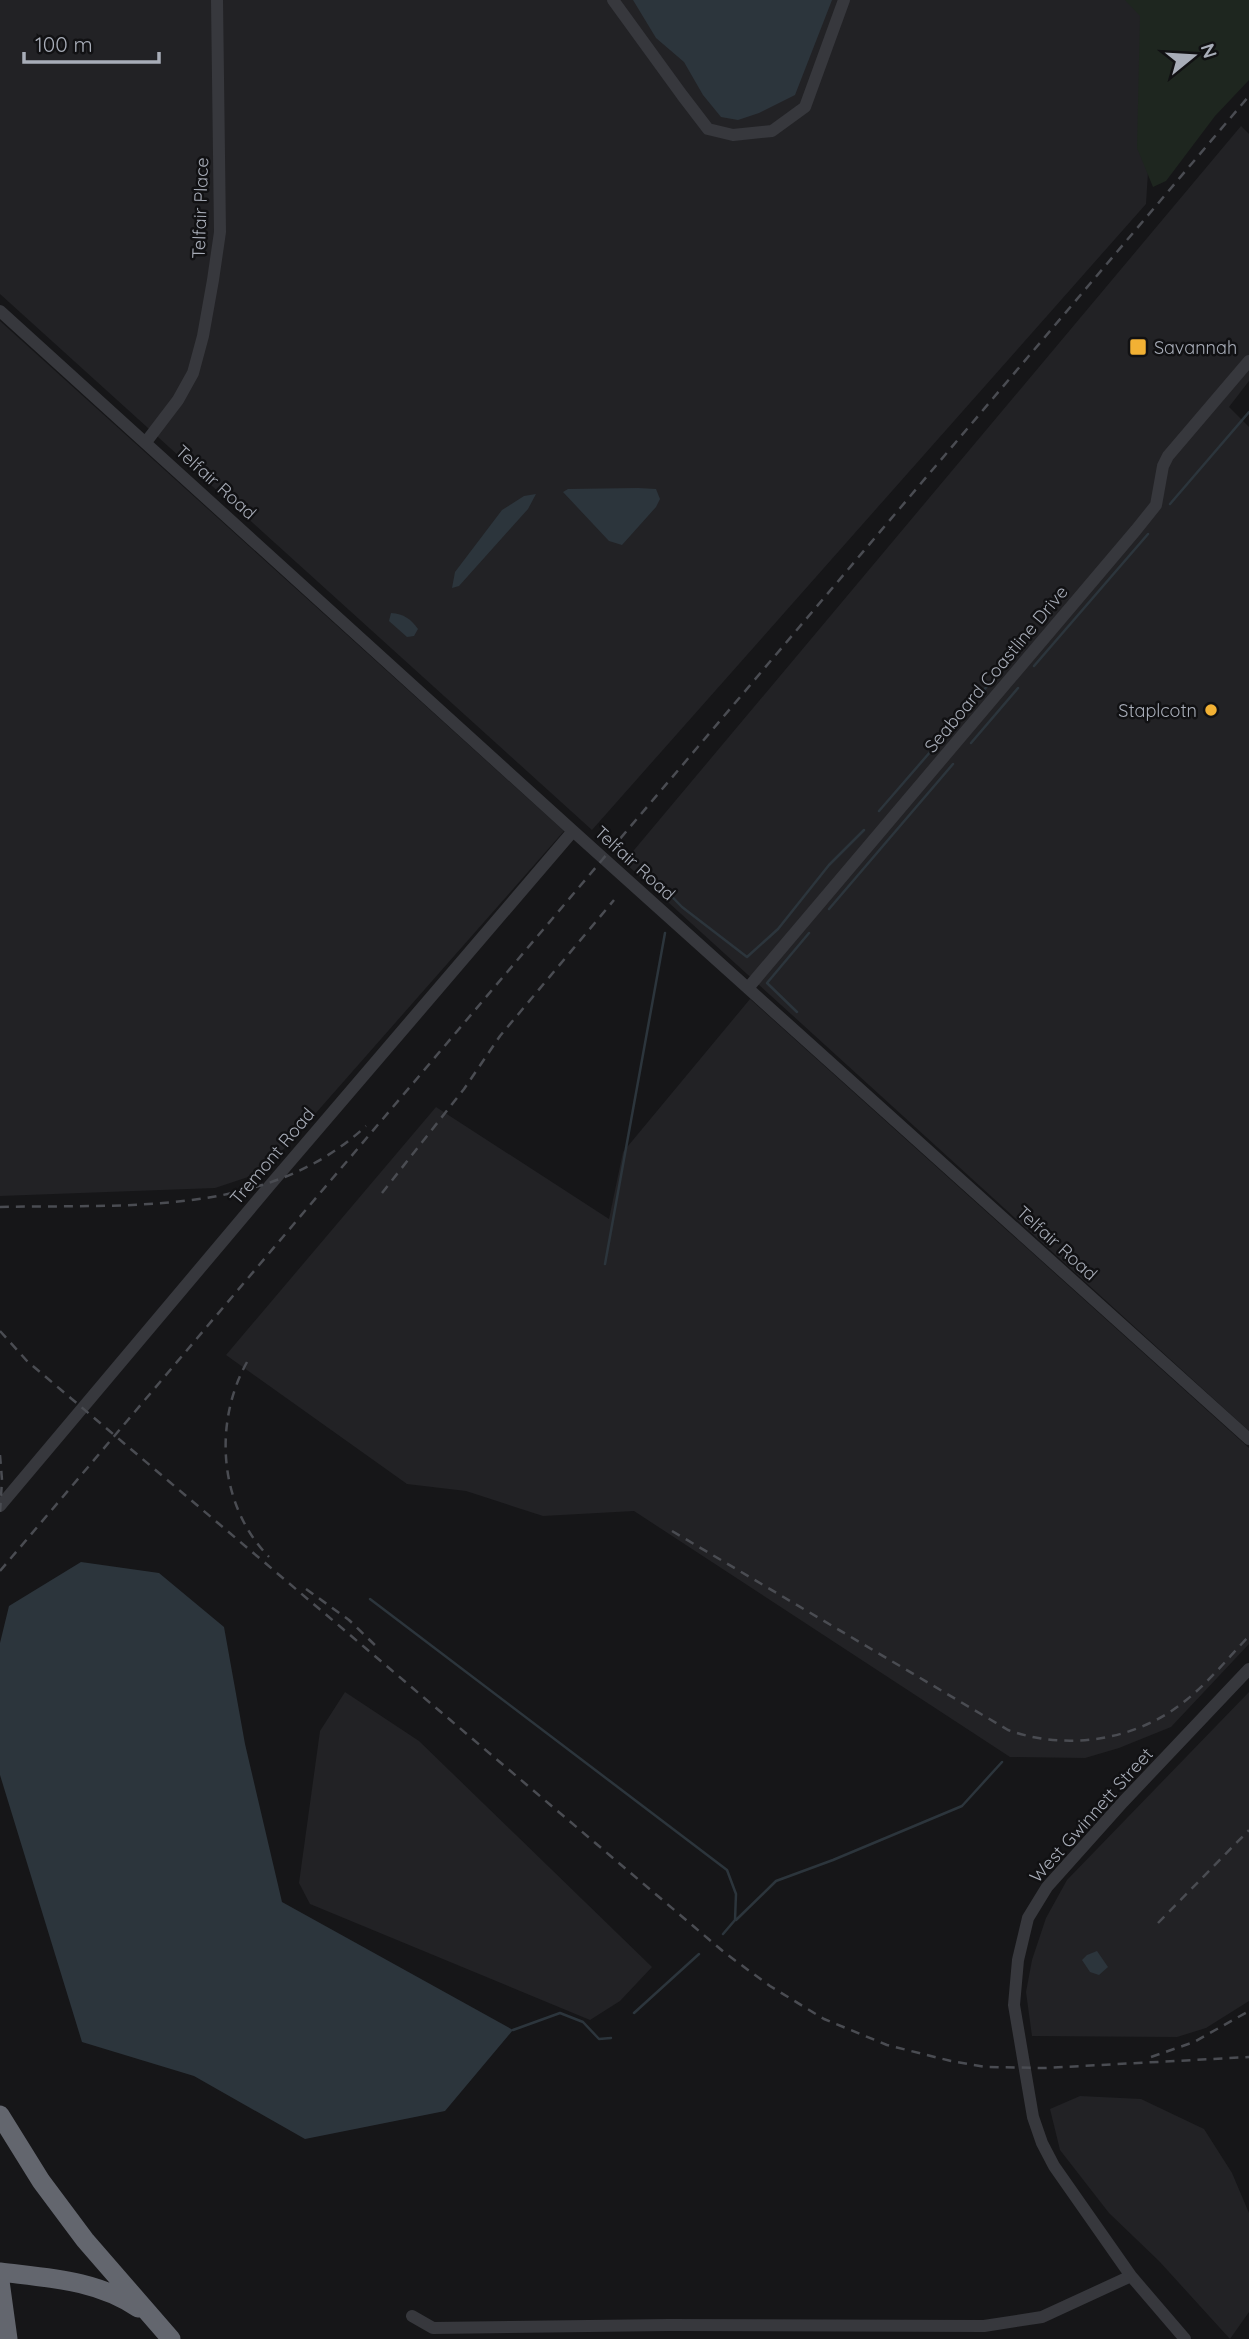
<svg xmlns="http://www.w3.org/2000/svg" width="1249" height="2339" font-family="Quicksand,sans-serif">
  <rect width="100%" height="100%" fill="#161618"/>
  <path fill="#222225" d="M0 0H1146L1152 108 1146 204 592 830 0 294Z
    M1241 126 1249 134V381L1229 407 1249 427V1431L624 862Z
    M0 321 564 831 286 1147 251 1176 215 1188 0 1196Z
    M750 999 1249 1448V1644L1171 1727 1119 1748 1085 1758 1010 1757 634 1511 543 1516 466 1491 407 1484 226 1355 436 1107 609 1219 623 1152Z
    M345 1692 419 1741 652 1967 620 2001 590 2020 310 1904 299 1883 320 1731Z
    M1249 1692V2001L1206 2028 1177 2037 1032 2036 1026 1992 1032 1960 1046 1918 1067 1880Z
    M1080 2096 1141 2099 1204 2129 1232 2173 1249 2213V2312L1230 2339 1159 2261 1109 2213 1060 2150 1050 2109Z"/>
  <path fill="#1e261f" d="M1125 0H1249V80L1215 116 1166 181 1153 187 1137 148 1140 16Z"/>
  <path fill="#2c353c" d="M633 0H832L795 95 759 113 738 120 721 117 703 95 684 62 656 38Z
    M638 488 656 489 660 499 656 507 622 545 609 541 563 492 568 489Z
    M536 494 528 509 459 586 452 588 455 572 502 510 524 496Z
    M391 613C404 614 411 619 418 629L414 636 407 637 389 621Z
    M81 1562 159 1573 224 1627 245 1744 282 1902 513 2030 445 2111 305 2139 194 2076 82 2042 0 1775V1643L9 1606Z
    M1097 1951 1108 1967 1099 1975 1090 1972 1082 1960 1087 1955Z"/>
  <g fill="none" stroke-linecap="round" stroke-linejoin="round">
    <path stroke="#2c353c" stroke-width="2.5" d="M1170 504 1249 412
      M1014 654 1034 629
      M1034 666 1148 534
      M971 743 1018 688
      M879 811 996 676
      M654 878 682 907 747 957 778 929 829 865 864 830
      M829 909 953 764
      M797 1012 767 983 809 933
      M605 1264 665 933
      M370 1599 727 1870 736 1894 735 1920 723 1934
      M736 1920 776 1881 833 1860 962 1806 1002 1762
      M634 2013 699 1954
      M513 2030 560 2013 583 2022 599 2039 611 2038"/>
    <path stroke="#37383d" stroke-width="12" d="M613 0 682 95 708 129 733 135 772 131 805 107 844 0
      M0 311 573 831 1249 1439
      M146 442 178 400 193 373 203 336 213 280 220 232 217 0
      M748 988 1136 530 1156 505 1163 466 1168 456 1249 361
      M0 1506 271 1184 573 831
      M412 2316 433 2328 669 2325 984 2326 1042 2317 1131 2276
      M1185 2339 1131 2276 1054 2166 1042 2143 1033 2117 1014 2005 1018 1960 1028 1918 1047 1887 1123 1802 1249 1669"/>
    <path stroke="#63666e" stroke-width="19" d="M0 2115 41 2181 85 2240 171 2339
      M0 2272C48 2278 97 2280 138 2308
      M0 2281 8 2339"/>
    <path stroke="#4a4c52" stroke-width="2.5" stroke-dasharray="9 7" stroke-linecap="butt" d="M382 1193 464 1089 500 1036 614 900
      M0 1207C125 1204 267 1218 366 1126
      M0 1331 27 1361 725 1953 770 1986 824 2019 887 2045 951 2061 986 2067 1045 2068 1249 2057
      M247 1362C213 1423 219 1506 269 1557
      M0 1455 2 1480 0 1513
      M672 1531 1008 1730C1066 1751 1136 1741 1185 1701 1209 1682 1228 1658 1249 1636
      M0 1571 1249 96
      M306 1589 349 1620 379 1649
      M1158 1923 1249 1830
      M1151 2057 1194 2042 1249 2011"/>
  </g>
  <g fill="#f2b134" stroke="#111113" stroke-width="2.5">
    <rect x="1129" y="338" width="18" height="18" rx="3.5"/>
    <circle cx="1211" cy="710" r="7"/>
  </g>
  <g text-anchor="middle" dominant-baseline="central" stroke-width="5" stroke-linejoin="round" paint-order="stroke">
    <g font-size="18" fill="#a8adb8" stroke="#111113">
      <text transform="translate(200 208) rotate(-88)">Telfair Place</text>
      <text transform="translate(216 482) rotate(42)">Telfair Road</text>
      <text transform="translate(996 669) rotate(-50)">Seaboard Coastline Drive</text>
      <text transform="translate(635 863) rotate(42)">Telfair Road</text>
      <text transform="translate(272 1156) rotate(-50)">Tremont Road</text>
      <text transform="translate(1057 1243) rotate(42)">Telfair Road</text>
      <text transform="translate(1091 1815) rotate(-48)">West Gwinnett Street</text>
    </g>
    <g font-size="18" fill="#a8adb8" stroke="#111113" text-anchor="start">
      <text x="1154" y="347">Savannah</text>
      <text x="1197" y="710" text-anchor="end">Staplcotn</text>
    </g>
  </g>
  <g transform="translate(1193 56) rotate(72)" stroke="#111113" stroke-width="5" paint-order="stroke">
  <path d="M0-5L12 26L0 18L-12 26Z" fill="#a8adb8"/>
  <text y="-10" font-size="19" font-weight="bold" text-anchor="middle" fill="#a8adb8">N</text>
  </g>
  <path d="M24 52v10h135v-10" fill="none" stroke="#a8adb8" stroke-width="3.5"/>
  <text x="35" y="52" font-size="21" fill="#a8adb8" stroke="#111113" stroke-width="5" paint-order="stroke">100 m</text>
</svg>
